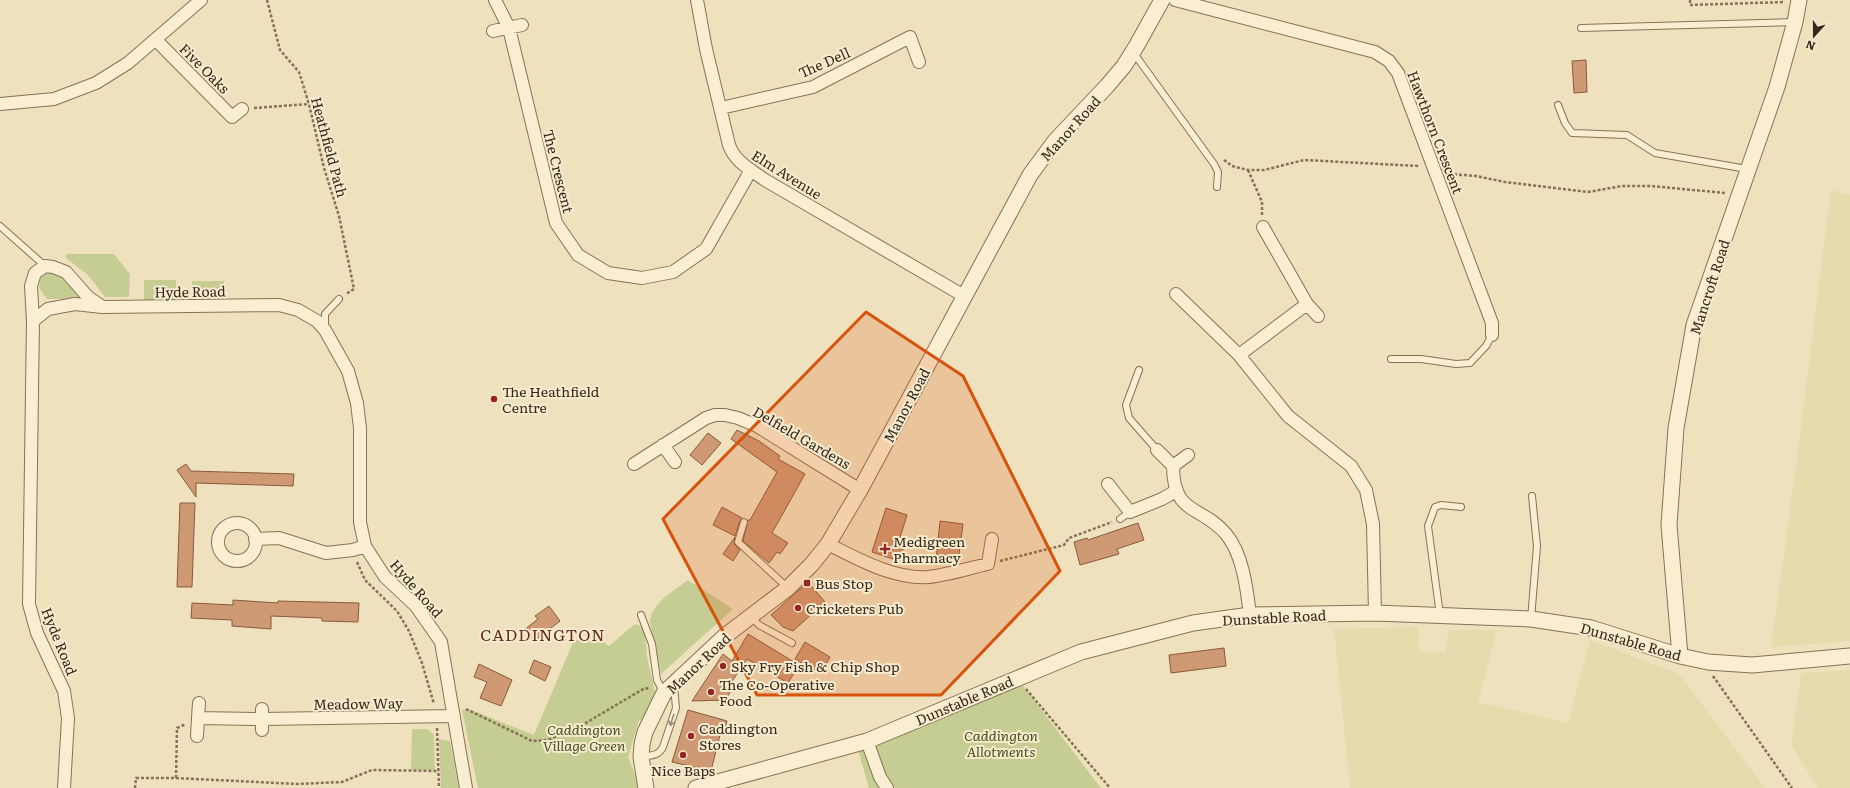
<svg xmlns="http://www.w3.org/2000/svg" width="1850" height="788" font-family="Literata,serif">
  <rect width="100%" height="100%" fill="#efe1be"/>
  <path fill="#e4dcac" d="M1831 190 1850 195V641L1771 647 1793 488Z
    M1418 627 1419 651 1445 653 1449 630H1497L1478 702 1568 723 1590 640 1679 674 1765 788H1350L1334 629Z
    M1850 670V788H1818L1791 745 1801 673Z"/>
  <path fill="#c6cd92" d="M66 254H114L130 274 129 297H105L88 275 66 258Z
    M41 273 64 274 80 293V299H47L39 288Z
    M144 280H176V300H144Z
    M192 281H224V301L192 302Z
    M688 580 733 609 661 674 650 622C651 603 674 591 688 580Z
    M635 624 642 626 645 635 647 657 656 697 649 719 639 720 628 757 640 786 638 788H478L462 710 469 709 534 735 574 640H601L609 646Z
    M1017 678 1101 788H869L858 750Z
    M412 729H427L434 735 435 770H411Z
    M439 739 450 741 459 788H441Z"/>
  <path fill="#ce9973" stroke="#875a3c" d="M1586 60 1587 92 1574 93 1572 61Z
    M737 430 759 441 780 456 778 459 805 474 772 533 788 543 780 554 777 552 769 563 743 541 748 520H750L777 472 731 439Z
    M708 433 721 443 702 465 690 455Z
    M186 464 191 471 294 474 293 486 196 483V497L177 470Z
    M180 503H195L192 587H177Z
    M722 507 742 518 740 521 735 536 713 525Z
    M886 508 907 515 898 544 904 546 899 561 872 552Z
    M940 521 963 524 958 562 936 560Z
    M1138 523 1144 540 1117 549 1119 554 1080 565 1074 542 1087 538 1088 540Z
    M735 537 734 544 740 550 733 561 723 554Z
    M808 582 825 602 793 631 783 627 771 615Z
    M233 600 278 603V601L359 603 358 622 322 621V618L271 616V629L232 626V620L191 618 192 603 233 605Z
    M549 606 560 621 533 642 524 630 538 619 535 616Z
    M748 634 799 665 788 683 747 659 731 683 735 685 725 700 692 701 723 654 732 661Z
    M805 642 830 657 824 668 819 664 815 671 795 659Z
    M1224 648 1226 666 1171 673 1169 655Z
    M534 660 551 667 545 681 529 673Z
    M479 664 512 680 501 706 480 698 487 682 474 677Z
    M688 710 727 721 724 732 721 731 711 771 672 762Z"/>
  <g fill="none" stroke-linecap="round" stroke-linejoin="round">
    <g stroke="#877157" stroke-width="8">
      <path id="service" d="M1581 28 1795 22
        M1133 52 1214 164 1218 172 1217 187
        M1558 105 1565 123 1572 133 1627 135 1655 153 1747 169
        M0 226 45 266
        M325 328V314L339 299
        M1391 359H1421L1456 364 1470 363 1486 346 1492 335
        M1139 370 1126 405 1129 418 1157 450
        M1120 519 1130 512
        M744 522 738 542 788 588
        M641 615 652 644 657 680 664 693
        M1440 615 1428 526 1435 507 1441 505 1461 507
        M751 617 759 625 792 643
        M1531 619 1537 546 1532 496
        M642 757C651 755 659 756 663 747L676 708 674 686"/>
    </g>
    <g stroke="#877157" stroke-width="14">
      <path id="minor" d="M495 0 509 28 556 223 578 255 608 273 642 278 673 272 706 249 751 170
        M697 0 706 49 729 145C735 162 751 170 765 180L964 296
        M1175 0 1375 52 1389 61 1398 73 1492 323V335
        M493 31 522 25
        M156 40 232 117 242 109
        M0 104 54 99 96 83 128 63 201 0
        M721 108 813 87 910 37 919 62
        M1176 294 1239 355 1288 416 1351 466 1366 490 1373 524 1375 613
        M1307 304 1318 316
        M33 321 31 286 35 273 45 266 53 267 66 272 88 297 101 306
        M1239 355 1307 304 1263 227
        M663 445 675 462
        M1157 450 1173 466C1173 516 1202 505 1226 534 1243 554 1247 590 1250 615
        M634 464 706 418 715 415H725L738 418 757 426 860 490
        M1173 466 1188 455
        M1108 484 1130 512 1162 499 1176 491
        M218 542a19 19 0 1 1 38 0a19 19 0 1 1-38 0Z
        M255 539 279 538 326 553 353 550 365 546
        M828 544C858 559 893 579 928 577 948 575 969 568 988 564L992 539
        M198 718 199 703
        M262 730V719L454 716
        M197 736 198 718 262 719V709
        M867 741 880 777 887 788
        M64 788 68 718 64 691 37 633 29 604 33 321 48 309 75 304 102 307 279 305 298 310 317 321 325 330 348 371 357 403 360 428V522L365 546 385 577 416 606 441 642 466 788"/>
    </g>
    <g stroke="#877157" stroke-width="17">
      <path id="tertiary" d="M1680 656 1669 525 1676 428 1694 325 1777 87 1795 22 1799 0
        M646 788 641 757 642 744 645 732 664 693 725 636 788 588 812 564 828 544 860 490 1030 175 1055 141 1107 86 1124 66 1137 45 1162 0
        M696 788 867 741 1081 652 1193 623 1250 615 1375 613 1531 619 1591 628 1680 656 1708 662 1752 665 1850 656"/>
    </g>
    <path stroke="#877157" stroke-width="2.5" stroke-dasharray="3 2" stroke-linecap="butt" d="M267 0 280 50 299 72 309 104 324 168 339 216 354 289 346 294
      M1690 0V5L1785 2
      M254 108 309 104
      M1224 160 1232 166 1248 170H1264L1304 160 1419 166
      M1248 170 1262 202V215
      M1449 174 1476 176 1505 182 1588 192 1622 186H1651L1725 193
      M1000 561 1064 545 1069 538 1112 522
      M357 562 365 580 397 611 409 631 422 663 434 704
      M1713 676 1792 788
      M1026 689 1110 788
      M466 709 532 741 548 740 584 724 645 688 650 689
      M437 728 439 788
      M176 778 177 728 186 724
      M135 788 136 778H176L297 784 342 782 372 770 439 771"/>
    <use href="#service" stroke="#faeed2" stroke-width="6"/>
    <use href="#minor" stroke="#faeed2" stroke-width="12"/>
    <use href="#tertiary" stroke="#faeed2" stroke-width="15"/>
  </g>
  <defs><path id="oneway-shaft" d="M-6 0H5M1.5-3L5.5 0L1.5 3" fill="none" stroke-width="1.6" stroke-linecap="round" stroke-linejoin="round"/></defs>
  <use stroke="#988c77" href="#oneway-shaft" transform="translate(672 720) rotate(108)"/>
  <path fill="#d6540e" fill-opacity="0.2" stroke="#d6540e" stroke-width="3" stroke-linejoin="round" d="M866 312 963 376 1060 571 941 695H757L663 519Z"/>
  <g fill="#982525" stroke="#f6ebce" stroke-width="1.5">
    <circle cx="494" cy="399" r="4"/>
    <path d="M883 543h4v4h4v4h-4v4h-4v-4h-4v-4h4z"/>
    <rect x="803" y="579" width="8" height="8" rx="2"/>
    <circle cx="798" cy="608" r="4"/>
    <circle cx="723" cy="666" r="4"/>
    <circle cx="711" cy="692" r="4"/>
    <circle cx="691" cy="736" r="4"/>
    <circle cx="683" cy="755" r="4"/>
  </g>
  <g text-anchor="middle" dominant-baseline="central" stroke-width="4" stroke-linejoin="round" paint-order="stroke">
    <g font-size="14" fill="#36291c" stroke="#f6ebce">
      <text transform="translate(824 62) rotate(-24)">The Dell</text>
      <text transform="translate(205 68) rotate(45)">Five Oaks</text>
      <text transform="translate(1070 128) rotate(-48)">Manor Road</text>
      <text transform="translate(1436 132) rotate(69)">Hawthorn Crescent</text>
      <text transform="translate(330 147) rotate(75)">Heathfield Path</text>
      <text transform="translate(559 171) rotate(76)">The Crescent</text>
      <text transform="translate(787 174) rotate(32)">Elm Avenue</text>
      <text transform="translate(1709 287) rotate(-72)">Mancroft Road</text>
      <text transform="translate(190 291) rotate(-1)">Hyde Road</text>
      <text transform="translate(906 405) rotate(-62)">Manor Road</text>
      <text transform="translate(802 437) rotate(30)">Delfield Gardens</text>
      <text transform="translate(417 588) rotate(49)">Hyde Road</text>
      <text transform="translate(1274 617) rotate(-3)">Dunstable Road</text>
      <text transform="translate(60 641) rotate(68)">Hyde Road</text>
      <text transform="translate(1631 641) rotate(16)">Dunstable Road</text>
      <text transform="translate(698 663) rotate(-43)">Manor Road</text>
      <text transform="translate(964 700) rotate(-23)">Dunstable Road</text>
      <text transform="translate(358 703) rotate(-1)">Meadow Way</text>
    </g>
    <g font-size="14" fill="#36291c" stroke="#f6ebce" text-anchor="start">
      <text x="502" y="391">The Heathfield<tspan x="502" dy="16">Centre</tspan></text>
      <text x="893" y="541">Medigreen<tspan x="893" dy="16">Pharmacy</tspan></text>
      <text x="815" y="583">Bus Stop</text>
      <text x="806" y="608">Cricketers Pub</text>
      <text x="731" y="666">Sky Fry Fish &amp; Chip Shop</text>
      <text x="719" y="684">The Co-Operative<tspan x="719" dy="16">Food</tspan></text>
      <text x="699" y="728">Caddington<tspan x="699" dy="16">Stores</tspan></text>
      <text x="683" y="770" text-anchor="middle">Nice Baps</text>
    </g>
    <g font-size="14" font-style="italic" fill="#475322" stroke="#f6ebce">
      <text x="584" y="729">Caddington<tspan x="584" dy="16">Village Green</tspan></text>
      <text x="1001" y="735">Caddington<tspan x="1001" dy="16">Allotments</tspan></text>
    </g>
    <g font-size="16" letter-spacing="1" fill="#642a1a" stroke="#f6ebce">
      <text x="543" y="634">CADDINGTON</text>
    </g>
  </g>
  <g transform="translate(1814 36) rotate(201)" stroke="#f6ebce" stroke-width="3" paint-order="stroke">
  <path d="M0-3L7 15L0 10L-7 15Z" fill="#36291c"/>
  <text y="-6" font-size="11" font-weight="bold" text-anchor="middle" fill="#36291c">N</text>
  </g>
</svg>
